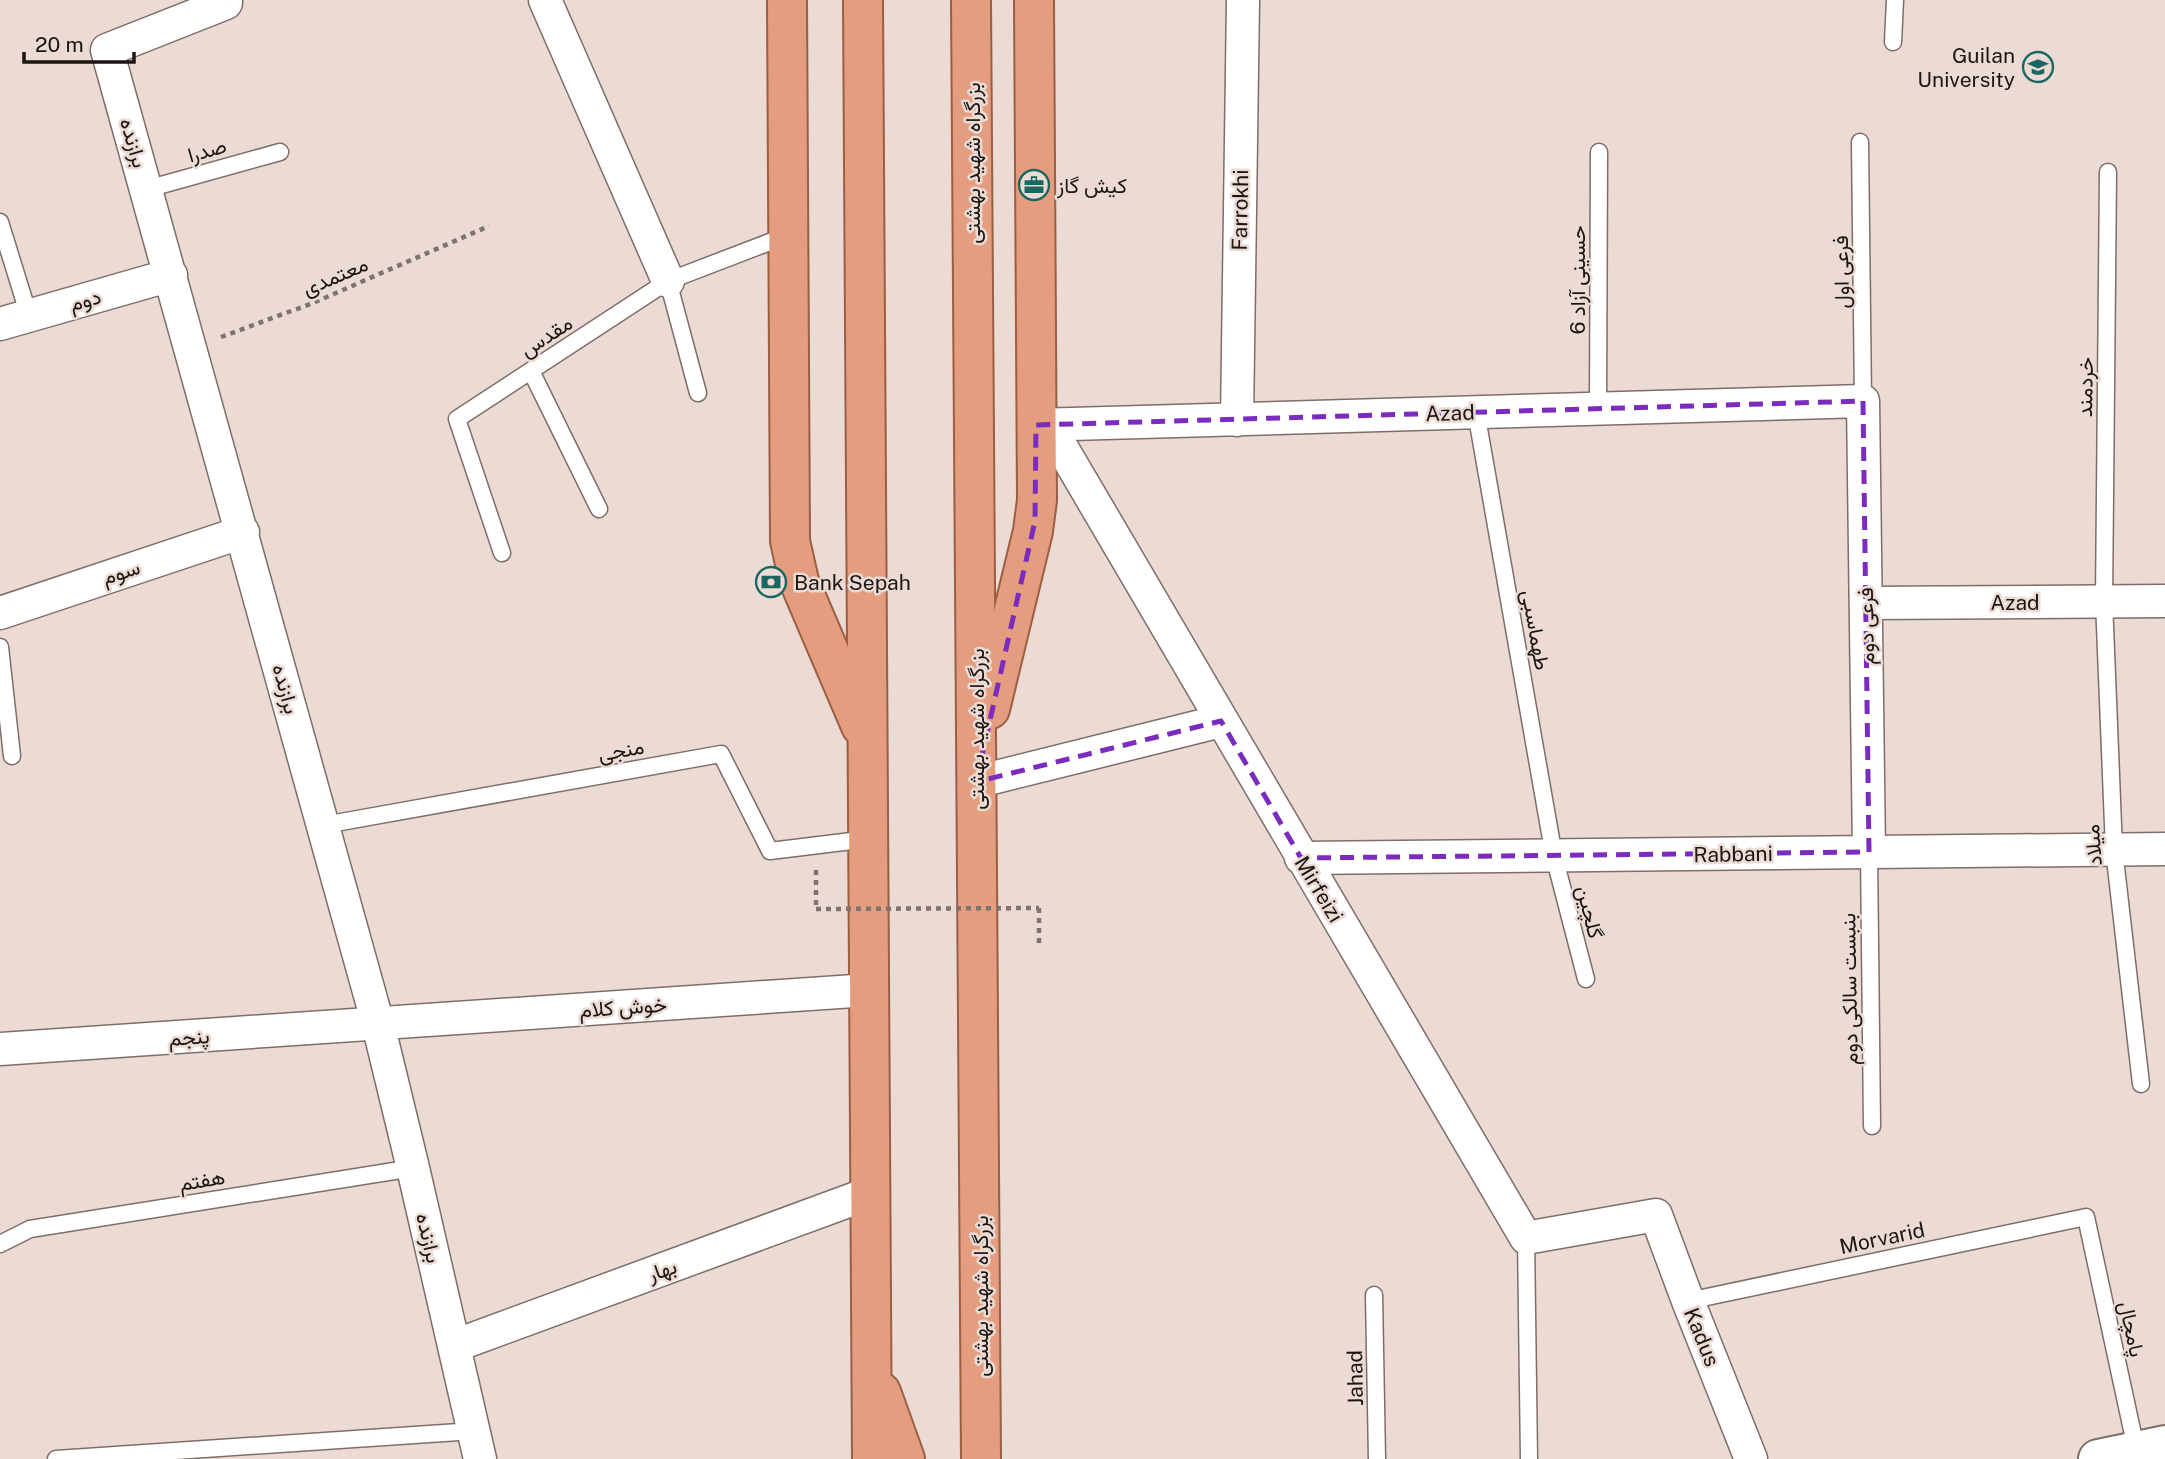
<svg xmlns="http://www.w3.org/2000/svg" width="2165" height="1459" font-family="'Public Sans',Vazirmatn,sans-serif">
  <rect width="100%" height="100%" fill="#ebdbd4"/>
  <g fill="none" stroke-linecap="round" stroke-linejoin="round">
    <g stroke="#7d6e68" stroke-width="19">
      <path id="service" d="M1893 42 1895 0
        M1860 142 1863 401
        M2108 172 2104 601 2114 850 2141 1084
        M147 189 280 152
        M0 222 29 316
        M668 281 698 393
        M531 371 599 509
        M1598 408 1599 152
        M1476 412 1554 856 1586 979
        M502 553 457 419 668 281 788 235
        M0 647 12 756
        M324 825 721 754 770 851 868 839
        M1869 852 1872 1126
        M1526 1238 1529 1459
        M0 1244 30 1229 413 1168
        M1374 1295 1377 1459
        M1688 1301 2086 1217 2137 1453
        M56 1459 474 1431"/>
    </g>
    <g stroke="#7d6e68" stroke-width="35">
      <path id="minor" d="M226 0V3L107 50 378 1024 413 1168 480 1459
        M545 0 668 281
        M0 324 171 275
        M1237 420 1243 0
        M1048 424 1526 1238 1656 1215 1688 1301 1751 1459
        M1036 425 1863 401 1869 852
        M1866 603 2165 601
        M0 613 243 532
        M976 782 1221 721
        M1301 858 2165 849
        M0 1049 869 990
        M454 1346 870 1193"/>
    </g>
    <g stroke="#7d6e68" stroke-width="42">
      <path id="tertiary" d="M2098 1459 2165 1445"/>
    </g>
    <g stroke="#995e44" stroke-width="42">
      <path id="trunk" d="M787 0 790 541 799 581 861 726
        M863 0 872 1459
        M971 0 981 1459
        M990 709 1033 531 1037 500 1034 0
        M881 1392 905 1459"/>
    </g>
    <path stroke="#7e736f" stroke-width="4.5" stroke-dasharray="5 5" stroke-linecap="butt" d="M221 337 313 303 489 226
      M816 870V909
      M1039 943V908"/>
    <use href="#service" stroke="#fff" stroke-width="16"/>
    <use href="#minor" stroke="#fff" stroke-width="32"/>
    <use href="#tertiary" stroke="#fff" stroke-width="38"/>
    <use href="#trunk" stroke="#e49e7f" stroke-width="38"/>
    <path stroke="#7e736f" stroke-width="4.5" stroke-dasharray="5 5" stroke-linecap="butt" d="M816 909 1039 908"/>
  </g>
  <path fill="none" stroke="#7b2cbf" stroke-width="5" stroke-dasharray="14 9" stroke-linejoin="round" d="M1863 401 1869 852 1301 858 1221 721 976 782 1035 521 1036 425Z"/>
  <defs>
    <g id="university-ring" transform="scale(1.575)"><circle r="9.5" fill="#ebdbd4" stroke="#1a6660" stroke-width="1.5"/><path d="M0-5L7-2L0 1L-7-2ZM-4 1L0 2.5L4 1V4Q0 6-4 4Z" fill="#1a6660"/></g>
    <g id="office-ring" transform="scale(1.575)"><circle r="9.5" fill="#ebdbd4" stroke="#1a6660" stroke-width="1.5"/><path d="M-6-3h4V-5.5h4V-3h4V5H-6ZM-1-4.5V-3h2v-1.5ZM-6 0V1H6V0Z" fill="#1a6660"/></g>
    <g id="bank-ring" transform="scale(1.575)"><circle r="9.5" fill="#ebdbd4" stroke="#1a6660" stroke-width="1.5"/><path d="M-6-4H6V4H-6ZM0-2.3a2.3 2.3 0 1 0 0 4.6a2.3 2.3 0 1 0 0-4.6Z" fill="#1a6660"/></g>
  </defs>
  <g fill-rule="evenodd">
    <use href="#university-ring" x="2038" y="67"/>
    <use href="#office-ring" x="1034" y="185"/>
    <use href="#bank-ring" x="771" y="582"/>
  </g>
  <g text-anchor="middle" dominant-baseline="central" stroke-width="5" stroke-linejoin="round" paint-order="stroke">
    <g font-size="21" fill="#1b1513" stroke="#ebdbd4" text-anchor="start">
      <text x="2015" y="55" text-anchor="end">Guilan<tspan x="2015" dy="24">University</tspan></text>
      <text x="1057" y="185">كيش گاز</text>
      <text x="794" y="582">Bank Sepah</text>
    </g>
    <g font-size="21" fill="#1b1513" stroke="#ebdbd4">
      <text transform="translate(134 143) rotate(74)">برازنده</text>
      <text transform="translate(207 150) rotate(-16)">صدرا</text>
      <text transform="translate(972 163) rotate(-90)">بزرگراه شهید بهشتی</text>
      <text transform="translate(1240 210) rotate(-89)">Farrokhi</text>
      <text transform="translate(1841 272) rotate(-91)">فرعی اول</text>
      <text transform="translate(335 276) rotate(-23)">معتمدی</text>
      <text transform="translate(1577 280) rotate(-90)">حسینی آزاد 6</text>
      <text transform="translate(85 300) rotate(-16)">دوم</text>
      <text transform="translate(546 336) rotate(-33)">مقدس</text>
      <text transform="translate(2085 387) rotate(-89)">خردمند</text>
      <text transform="translate(1450 413) rotate(-2)">Azad</text>
      <text transform="translate(121 572) rotate(-18)">سوم</text>
      <text x="2015" y="602">Azad</text>
      <text transform="translate(1866 626) rotate(-91)">فرعی دوم</text>
      <text transform="translate(1536 630) rotate(80)">طهماسبی</text>
      <text transform="translate(286 689) rotate(75)">برازنده</text>
      <text transform="translate(976 729) rotate(-90)">بزرگراه شهید بهشتی</text>
      <text transform="translate(621 750) rotate(-10)">منجی</text>
      <text transform="translate(2093 845) rotate(-94)">میلاد</text>
      <text transform="translate(1733 854) rotate(-1)">Rabbani</text>
      <text transform="translate(1319 889) rotate(59)">Mirfeizi</text>
      <text transform="translate(1590 912) rotate(76)">گلچین</text>
      <text transform="translate(1849 989) rotate(-91)">بنبست سالکی دوم</text>
      <text transform="translate(623 1007) rotate(-4)">خوش کلام</text>
      <text transform="translate(189 1037) rotate(-4)">پنجم</text>
      <text transform="translate(202 1180) rotate(-9)">هفتم</text>
      <text transform="translate(429 1238) rotate(77)">برازنده</text>
      <text transform="translate(1882 1238) rotate(-12)">Morvarid</text>
      <text transform="translate(662 1270) rotate(-20)">بهار</text>
      <text transform="translate(980 1296) rotate(-90)">بزرگراه شهید بهشتی</text>
      <text transform="translate(2132 1329) rotate(78)">پامچال</text>
      <text transform="translate(1702 1337) rotate(68)">Kadus</text>
      <text transform="translate(1355 1378) rotate(-91)">Jahad</text>
    </g>
  </g>
  <path d="M24 52v10h110v-10" fill="none" stroke="#1b1513" stroke-width="3.5"/>
  <text x="35" y="52" font-size="21" fill="#1b1513" stroke="#ebdbd4" stroke-width="5" paint-order="stroke">20 m</text>
</svg>
